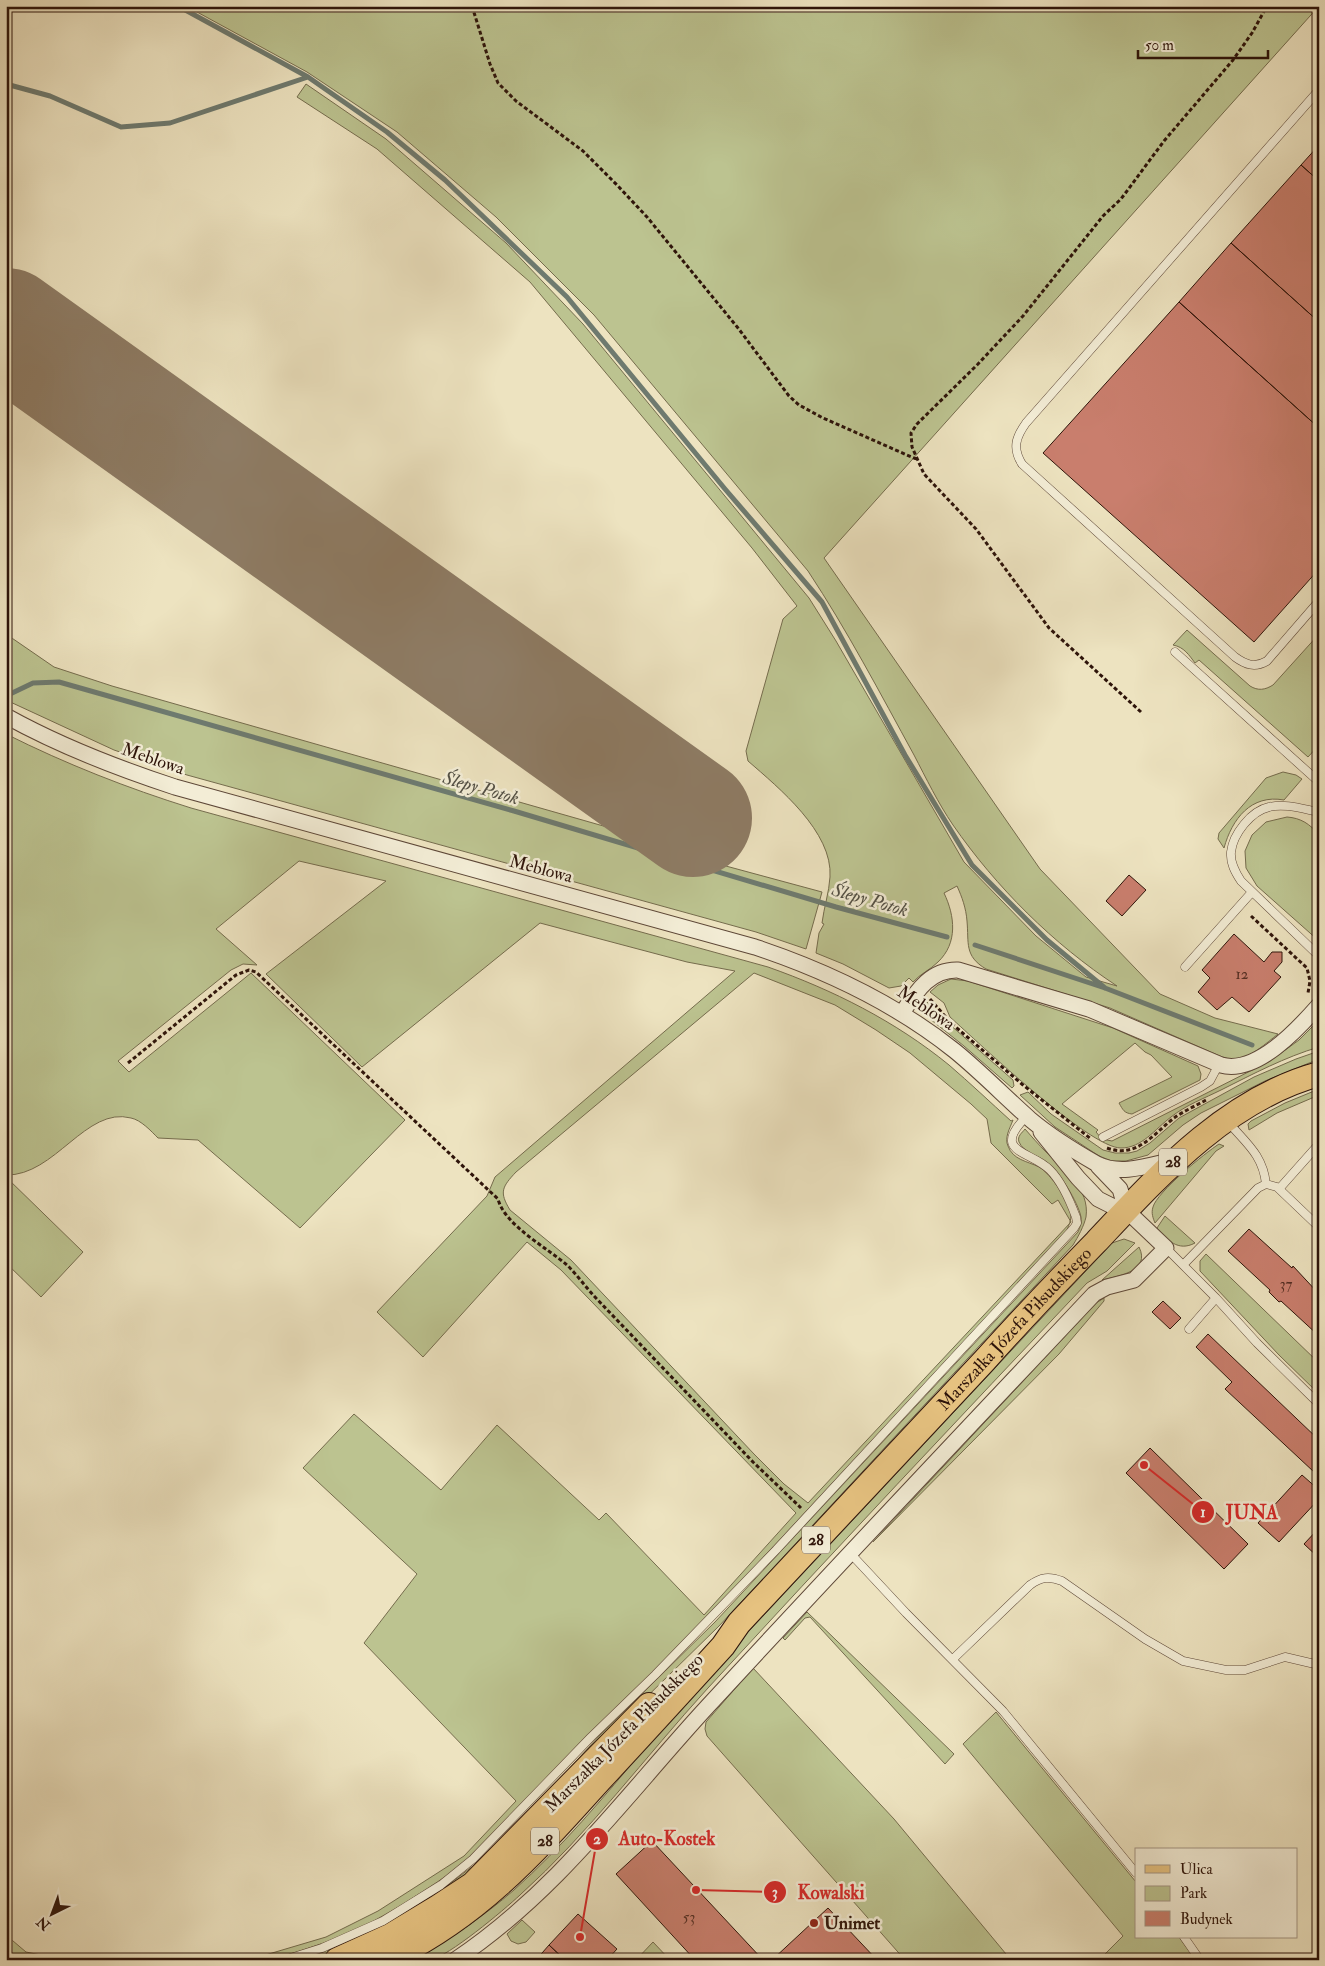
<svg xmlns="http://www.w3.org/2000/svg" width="1325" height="1966" font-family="'IM FELL Double Pica',serif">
  <rect width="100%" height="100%" fill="#ede3c0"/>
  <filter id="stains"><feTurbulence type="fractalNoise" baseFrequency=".004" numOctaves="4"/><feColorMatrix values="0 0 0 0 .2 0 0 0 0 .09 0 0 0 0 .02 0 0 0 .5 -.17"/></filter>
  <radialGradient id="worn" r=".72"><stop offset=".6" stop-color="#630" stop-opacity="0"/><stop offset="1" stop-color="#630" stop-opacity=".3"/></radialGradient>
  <path fill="#bcc390" stroke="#756c4d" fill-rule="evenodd" d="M186 6H1319L824 558 1040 869 1160 994 1215 1018 1278 1034C1268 1042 1248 1059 1236 1060 1231 1060 1225 1058 1220 1056L1110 1008 986 969C964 956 969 943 967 921 966 908 962 897 957 886L944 893C955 916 958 943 938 962 930 970 920 974 913 982L909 978 901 986 889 988 843 964 816 953 819 933 824 924 822 923C824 907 829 893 830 877 833 832 779 788 748 761L746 751 783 619 797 606 752 548 530 282 377 149 297 97 306 84 386 139 506 243 583 324 809 598 836 641 964 862 1036 936 1086 977 1117 986C1053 944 996 887 953 825 938 803 926 778 914 755 880 693 847 630 808 571L594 315 496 217 397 132 307 72Z
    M1187 630 1250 686C1258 691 1265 690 1273 685L1319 634V745L1308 757 1199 660 1195 663C1189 655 1184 647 1173 645Z
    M6 634 54 667 112 686 649 839 663 849 822 892 806 949 756 932 187 775 114 750 6 700Z
    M6 734C66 764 127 788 191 808L768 967C833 990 895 1021 949 1065 970 1083 990 1102 1011 1121L1013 1120C1010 1128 1004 1138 1008 1146 1013 1160 1027 1161 1039 1167 1051 1174 1069 1201 1071 1215 1071 1220 1069 1225 1067 1230L707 1618 464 1862 448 1875 402 1905 363 1927 341 1937 274 1960H235L262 1956 326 1937 378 1911 464 1856 516 1801 364 1643 417 1574 303 1468 354 1414 441 1490 497 1425 599 1520 606 1513 704 1615 796 1513 561 1270 527 1242 423 1357 377 1312 487 1196 495 1177 735 971 687 962 540 923 362 1067 266 974 386 881 299 861 216 929 257 965 243 964 231 970 118 1061 129 1072 251 973 405 1120 300 1228 198 1140 158 1138C151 1131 141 1120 131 1118 86 1106 55 1176 6 1175ZM754 973 835 1005 876 1030 910 1053 971 1104 987 1119 991 1143 1052 1204 1058 1200 1071 1222 808 1503 784 1484 754 1454 571 1260 510 1210C499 1192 502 1187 516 1172Z
    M1283 772 1296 775 1302 779 1284 800C1251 794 1232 819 1224 848L1218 839 1219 833 1266 778Z
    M1287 817C1301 818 1310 824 1319 835V941L1257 886 1246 868 1245 851 1252 835 1266 822Z
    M951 979 968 981 1113 1028 1198 1066 1201 1074 1200 1080 1132 1114C1124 1113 1123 1110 1119 1103L1172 1077 1151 1055 1145 1052 1135 1043 1062 1104 1098 1130 1096 1132 1102 1139 1112 1141 1270 1061 1299 1040 1319 1020V1047C1285 1057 1253 1074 1221 1090 1205 1098 1186 1105 1171 1117 1155 1129 1142 1148 1121 1148 1089 1148 979 1043 950 1017L944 1003 930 992 938 985Z
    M926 1001 940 1016 1013 1080 1014 1086 1012 1088 964 1046 930 1019 926 1010Z
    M1319 1051V1059L1265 1081 1201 1113 1183 1125 1148 1155 1126 1161H1112L1099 1156 1055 1127 1020 1095 1028 1092 1051 1114 1103 1150 1115 1153H1129L1137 1151 1150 1143 1179 1118 1254 1077 1296 1059Z
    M1319 1089V1095L1277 1113 1249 1130 1248 1124 1251 1121 1285 1103Z
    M1025 1129C1032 1137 1039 1145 1046 1152 1064 1169 1090 1189 1086 1217 1084 1226 1078 1237 1073 1245L719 1626 618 1725 575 1771 444 1895 332 1956 321 1960H303L366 1935 408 1912 440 1891 473 1866 527 1815 600 1735 715 1622 1078 1232C1080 1227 1082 1223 1081 1217 1078 1202 1059 1171 1047 1162 1038 1155 1024 1153 1019 1142 1017 1136 1022 1133 1025 1129Z
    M1219 1144 1224 1146 1216 1151 1155 1223C1153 1218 1151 1213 1153 1207 1157 1192 1205 1153 1219 1144Z
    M6 1177 83 1252 41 1297 6 1263Z
    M1165 1216 1195 1243C1178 1252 1167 1240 1157 1228Z
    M1124 1239 1135 1243 1107 1271 1087 1283C960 1417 833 1552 708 1688 645 1757 589 1833 520 1895 504 1910 448 1957 430 1960 425 1960 420 1960 415 1960 450 1939 484 1916 514 1890 562 1847 604 1797 645 1748 674 1714 704 1680 735 1646L1112 1243Z
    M1139 1247C1151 1271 1119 1276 1102 1280Z
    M1206 1254 1319 1363V1394L1279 1355 1200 1271V1261Z
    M1104 1298V1301L1059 1354 873 1542 1096 1303Z
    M807 1612 954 1754 945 1764 810 1617 805 1618 785 1640 783 1638Z
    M753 1668 894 1819 1011 1960H905L707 1736 705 1729 706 1722Z
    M996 1712 1136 1882V1937H1179L1196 1960H1104L1102 1957 1123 1936 963 1744Z
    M522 1920 535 1932 526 1942 518 1944 511 1941 507 1934Z
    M6 1935 26 1952 66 1960H6Z
    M653 1942 670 1960H636Z"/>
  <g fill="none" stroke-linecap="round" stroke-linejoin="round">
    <path stroke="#6e7a6f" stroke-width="5" d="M178 6 308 77 387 132 445 180 567 297 725 489 822 602 905 755 972 865 1047 940 1105 988
      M6 84 50 96 121 127 170 123 308 77
      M8 695 33 683 59 682 514 811 836 907 947 937
      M975 945 1105 988 1252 1045"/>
    <path stroke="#8e7c65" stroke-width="118" d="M6 327 693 818"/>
  </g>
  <path fill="#c97e6d" stroke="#2e140a" d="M1319 145V181L1301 165Z
    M1301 165 1319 181V322L1231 243Z
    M1231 243 1319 322V428L1179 302Z
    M1179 302 1319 428V569L1254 642 1043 453Z
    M1129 875 1146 890 1122 916 1106 901Z
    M1234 934 1264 962 1272 952H1282V962L1274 971 1281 977 1249 1012 1232 997 1217 1010 1198 992 1210 978 1202 970Z
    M1249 1229 1292 1268 1293 1266 1319 1294V1336L1281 1301 1279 1302 1269 1292 1270 1290 1228 1251Z
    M1163 1301 1181 1318 1170 1329 1152 1312Z
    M1208 1334 1319 1440V1467L1314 1472 1225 1389 1232 1382 1196 1347Z
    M1150 1448 1248 1544 1224 1569 1126 1473Z
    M1302 1475 1319 1490V1499L1279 1542 1258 1523Z
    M1319 1528V1558L1304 1544Z
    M652 1841 763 1960H695L616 1874Z
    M828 1908 877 1960H772Z
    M578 1914 617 1949 607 1960H565L549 1945Z
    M549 1945 565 1960H536Z"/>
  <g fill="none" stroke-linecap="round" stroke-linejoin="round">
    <g stroke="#5e4838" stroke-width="9">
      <path id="lane" d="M1319 90 1026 423C1016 437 1012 448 1022 464L1235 657C1246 665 1255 668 1267 661L1319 601
        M1175 652 1319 782
        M1319 812C1303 809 1285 803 1269 807 1251 811 1233 834 1231 852 1230 863 1235 872 1241 881L1319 956
        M1185 967 1252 892
        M1228 1122C1246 1143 1263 1155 1266 1184
        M1103 1137 1201 1087 1210 1081 1219 1064
        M1279 1189 1319 1144
        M1166 1248 1183 1265 1258 1188 1266 1184 1277 1187 1319 1227
        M1183 1265 1216 1298 1189 1329
        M1216 1298 1257 1343 1319 1404
        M850 1553 906 1613 1003 1711 1136 1873
        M953 1659 1030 1585C1041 1577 1049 1576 1062 1581L1145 1639 1183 1661 1226 1670H1245L1285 1657 1319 1665
        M1184 1937 1200 1960
        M284 1960 322 1948 383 1921 441 1885 473 1859 591 1737 655 1675 776 1550 1074 1228 1077 1223 1076 1217C1070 1201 1062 1182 1050 1170 1030 1150 990 1153 1027 1116"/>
    </g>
    <g stroke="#5e4838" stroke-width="17">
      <path id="street" d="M6 716C60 746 117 768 175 787L755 947C827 971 895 1003 955 1051 982 1073 1005 1097 1031 1120 1049 1135 1076 1152 1097 1164 1121 1176 1150 1165 1174 1160
        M902 1013C916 992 930 969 958 970L1089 1009 1221 1065C1256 1075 1298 1029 1319 1005
        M1098 1166 1120 1189 1126 1210
        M455 1960C556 1893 626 1795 707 1707 835 1568 965 1431 1094 1294L1107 1287 1134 1280 1166 1248 1126 1210 1112 1206 1098 1199 1078 1178 1041 1132"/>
    </g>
    <g stroke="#2e140a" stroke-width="26">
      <g id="primary">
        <path d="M337 1960 390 1936 438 1907 473 1884 649 1705"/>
        <path id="s1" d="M387 1960C478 1917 534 1853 600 1780 641 1736 682 1691 723 1646L739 1623C821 1535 903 1448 985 1360 1021 1320 1058 1281 1096 1242 1158 1176 1227 1099 1319 1074"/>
      </g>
    </g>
    <path stroke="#2e140a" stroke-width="3" stroke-dasharray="4 2.5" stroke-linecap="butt" d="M472 6 490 64 498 83 516 101 583 151 618 186 647 217 738 328 789 396 799 405 823 418 916 459
      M1141 712 1049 628 976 529 924 474 912 447 911 433 917 424 978 364 1023 316 1103 216 1121 199 1164 141 1233 60 1252 33 1267 6
      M1251 916 1307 968 1310 981 1308 993
      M930 999 951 1023 1023 1085 1091 1139
      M128 1063 236 975 249 970 256 972 498 1199C505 1226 548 1248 568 1266 577 1275 585 1286 594 1296L753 1462 801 1508
      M1107 1148C1137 1159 1153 1134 1174 1118 1184 1111 1197 1105 1208 1099"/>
    <use href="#lane" stroke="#f3edd6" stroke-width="8"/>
    <use href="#street" stroke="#f3edd6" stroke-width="15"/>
    <use href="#primary" stroke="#e6c280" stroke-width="24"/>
  </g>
  <circle fill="#8f2418" stroke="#f3edd6" stroke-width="2" cx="814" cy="1923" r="5"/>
  <g text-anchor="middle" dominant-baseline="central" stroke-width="5" stroke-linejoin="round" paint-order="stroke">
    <g font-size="15" fill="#552e23">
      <text x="1242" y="974">12</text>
      <text x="1286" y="1284">37</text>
      <text x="689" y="1917">53</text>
    </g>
    <g fill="#f3edd6" stroke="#695547" stroke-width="1">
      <rect x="1159" y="1148.5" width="28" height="27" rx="4"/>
      <rect x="802" y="1526.5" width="28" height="27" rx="4"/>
      <rect x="531" y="1827.5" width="28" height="27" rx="4"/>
    </g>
    <g font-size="16" font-weight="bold" fill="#2e140a">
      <text x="1173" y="1162">28</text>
      <text x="816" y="1540">28</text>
      <text x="545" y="1841">28</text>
    </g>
    <g font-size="18" fill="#2e140a" stroke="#f3edd6">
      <text transform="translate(153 759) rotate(19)">Meblowa</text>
      <text transform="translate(541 869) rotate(15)">Meblowa</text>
      <text transform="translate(926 1008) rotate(34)">Meblowa</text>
      <text stroke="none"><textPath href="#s1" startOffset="894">Marszałka Józefa Piłsudskiego</textPath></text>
      <text transform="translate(624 1733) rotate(-45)">Marszałka Józefa Piłsudskiego</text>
    </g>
    <g font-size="18" font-weight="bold" fill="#2e140a" stroke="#f3edd6" text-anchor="start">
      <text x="824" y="1923">Unimet</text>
    </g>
    <g font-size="19" font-style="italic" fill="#535045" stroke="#f3edd6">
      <text transform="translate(481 788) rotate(16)">Ślepy Potok</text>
      <text transform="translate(870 900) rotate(16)">Ślepy Potok</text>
    </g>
  </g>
  <path fill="none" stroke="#d62828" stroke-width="2" d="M1144 1465L1203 1512M580 1937L597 1839M696 1890L775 1892"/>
  <g fill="#d62828" stroke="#f3edd6" stroke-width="2">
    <circle cx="1144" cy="1465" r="5"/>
    <circle cx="580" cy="1937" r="5"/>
    <circle cx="696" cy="1890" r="5"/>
    <circle cx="1203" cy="1512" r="12"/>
    <circle cx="597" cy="1839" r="12"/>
    <circle cx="775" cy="1892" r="12"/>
  </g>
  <g font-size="15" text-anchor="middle" font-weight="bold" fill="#fff">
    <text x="1203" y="1517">1</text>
    <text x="597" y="1844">2</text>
    <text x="775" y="1897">3</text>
  </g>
  <g font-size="19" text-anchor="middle" font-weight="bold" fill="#d62828" stroke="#f3edd6" stroke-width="5" stroke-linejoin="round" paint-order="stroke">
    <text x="1252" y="1519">JUNA</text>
    <text x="667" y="1845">Auto-Kostek</text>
    <text x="831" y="1899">Kowalski</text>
  </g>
  <rect width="1325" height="1966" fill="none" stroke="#ede3c0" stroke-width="25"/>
  <rect x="8" y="8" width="1310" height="1951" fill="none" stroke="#2e140a" stroke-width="2.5"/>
  <rect x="12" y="12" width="1300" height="1941" fill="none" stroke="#2e140a"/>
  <rect x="1135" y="1848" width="162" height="90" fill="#f3edd6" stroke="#a49684"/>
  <rect x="1145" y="1865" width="25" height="8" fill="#e6c280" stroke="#a49684"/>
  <text x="1180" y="1874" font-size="15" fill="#2e140a">Ulica</text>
  <rect x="1145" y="1886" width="25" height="15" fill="#bcc390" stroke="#a49684"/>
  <text x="1180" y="1898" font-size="15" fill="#2e140a">Park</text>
  <rect x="1145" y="1911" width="25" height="15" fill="#c97e6d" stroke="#a49684"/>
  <text x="1180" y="1924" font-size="15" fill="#2e140a">Budynek</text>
  <g transform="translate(52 1914) rotate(222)" stroke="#f3edd6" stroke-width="4" paint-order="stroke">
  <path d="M0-4L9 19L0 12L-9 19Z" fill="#2e140a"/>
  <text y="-8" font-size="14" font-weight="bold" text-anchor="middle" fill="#2e140a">N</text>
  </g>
  <path d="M1138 50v8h130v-8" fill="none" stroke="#2e140a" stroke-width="2.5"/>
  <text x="1145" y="50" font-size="15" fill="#2e140a" stroke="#f3edd6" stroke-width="4" paint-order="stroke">50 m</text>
  <rect width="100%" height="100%" filter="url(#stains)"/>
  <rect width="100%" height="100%" fill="url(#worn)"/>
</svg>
